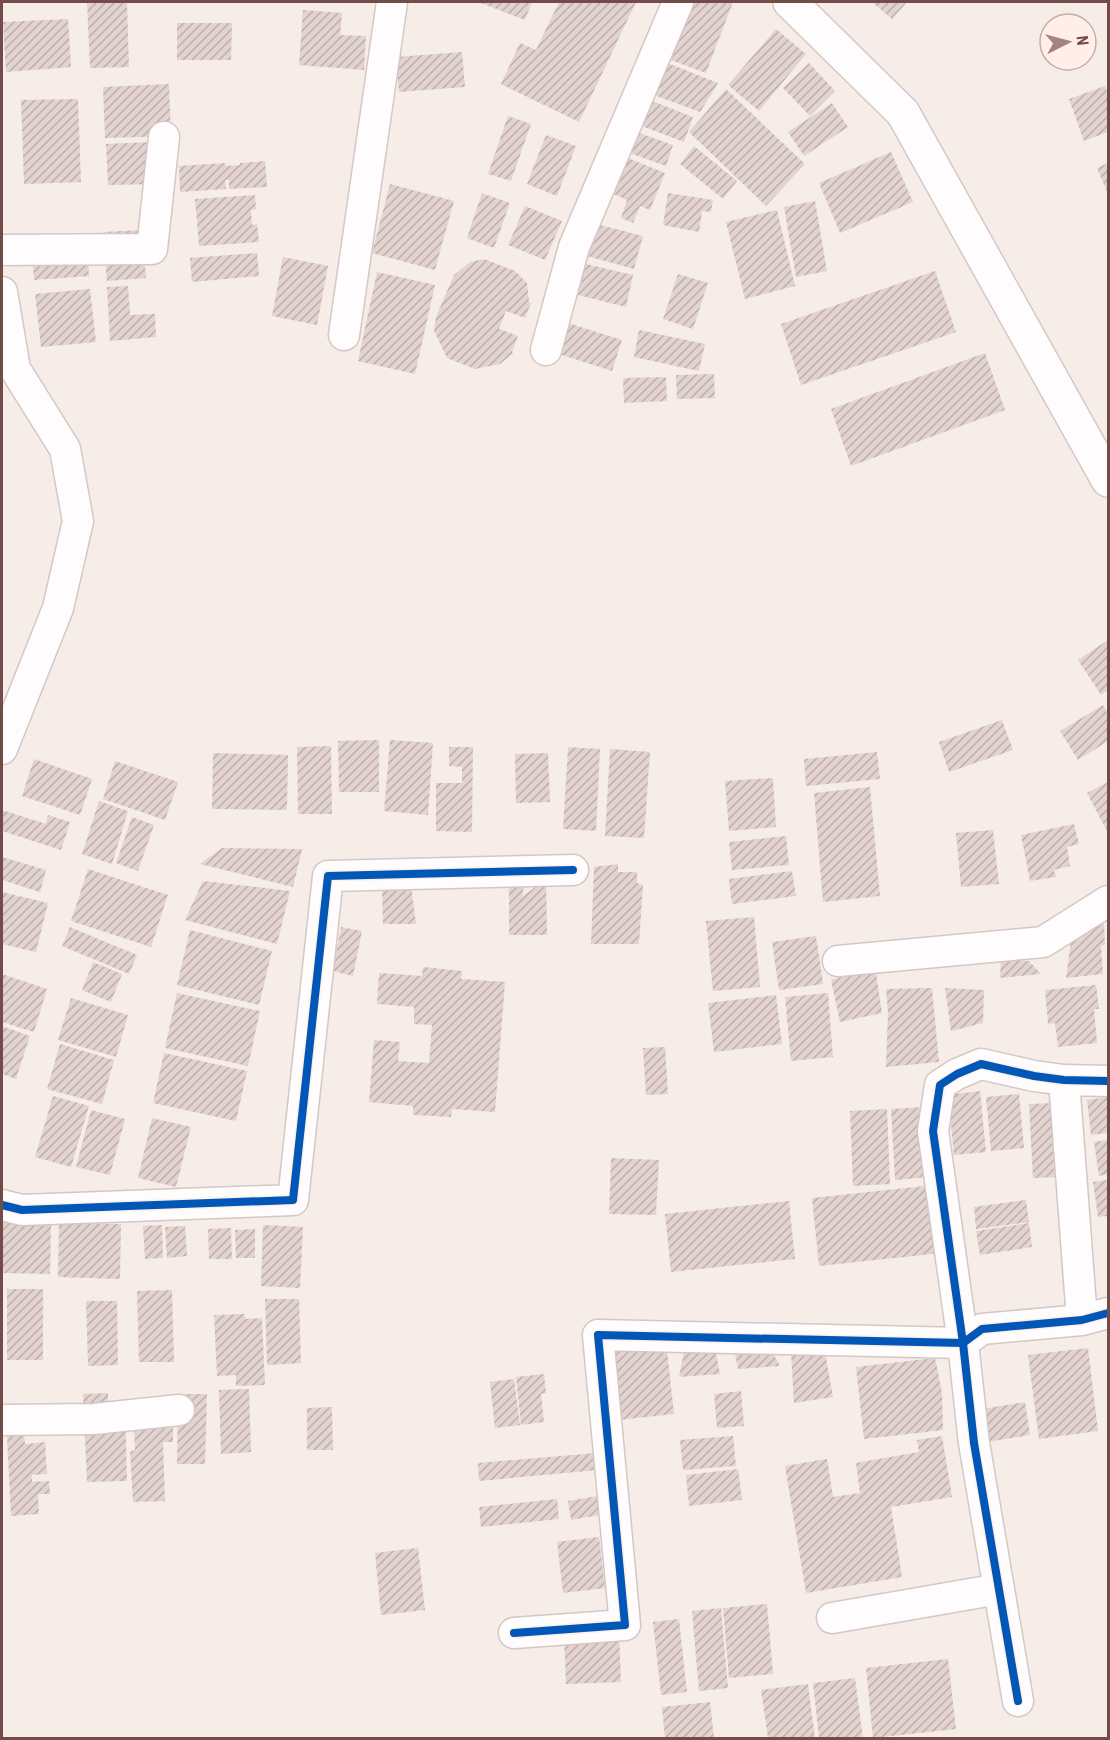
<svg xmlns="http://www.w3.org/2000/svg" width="1110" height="1740" font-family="'Roboto Condensed',sans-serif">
  <defs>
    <pattern id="building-hatch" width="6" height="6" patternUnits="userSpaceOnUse" patternTransform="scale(1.5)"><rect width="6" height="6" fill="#e3d3d0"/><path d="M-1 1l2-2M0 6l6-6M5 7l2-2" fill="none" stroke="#bdadab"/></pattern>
  </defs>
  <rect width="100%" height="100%" fill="#f6ece8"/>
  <path fill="url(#building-hatch)" d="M87 2H127L129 67 90 68Z
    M478 2H532L525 20Z
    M559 2H636L579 122 501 84 520 43 536 50Z
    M689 2H733L706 73 668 59Z
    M872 2H907L892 19Z
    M303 10 342 13 340 35 366 36 364 70 299 65Z
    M68 19 71 67 6 72 3 22Z
    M177 23H232L231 60H177Z
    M776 29 806 54 759 111 728 85Z
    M462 52 465 87 399 92 396 57Z
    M660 60 718 83 700 112 646 92Z
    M809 63 835 91 810 116 783 88Z
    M169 84 171 136 105 138 103 87Z
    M1105 86 1108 94V132L1084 141 1069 99Z
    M726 89 805 164 766 206 689 132Z
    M644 98 693 117 684 142 634 123Z
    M78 99 81 182 24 184 21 100Z
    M832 103 848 127 804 156 788 132Z
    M508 116 531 124 511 181 488 174Z
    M628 129 673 145 666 166 621 150Z
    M546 135 576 146 557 196 527 184Z
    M154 142 156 184 108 185 106 144Z
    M694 146 737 181 723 199 680 164Z
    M891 152 913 202 840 233 819 183Z
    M623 156 665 173 650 210 640 206 633 223 621 218 627 200 609 192Z
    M265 161 267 187 229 189V180H225L226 189 180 192 179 166 225 163 226 166 240 165V163Z
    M1108 163V194L1097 168Z
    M390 184 454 201 435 270 372 253Z
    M482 193 510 203 494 248 467 238Z
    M668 193 713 200 711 212 702 211 699 232 663 225Z
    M255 195 256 209 251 210 252 225 257 224 259 242 199 246 195 199Z
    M815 201 827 271 796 277 784 207Z
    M525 206 562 221 545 260 508 245Z
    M777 210 795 286 745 299 726 222Z
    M596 224 643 236 634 269 587 256Z
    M142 230 146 278 107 281 103 232Z
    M86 238 89 276 34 280 31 242Z
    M257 253 259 276 192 282 190 258Z
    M283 257 328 266 317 325 272 316Z
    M484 259 515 271 527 283 529 302 531 303 525 318 506 311 499 329 518 336 512 352 513 353 500 364 475 369 447 358 434 331 436 317 454 275 470 262Z
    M586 264 633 275 626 307 578 295Z
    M935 271 956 332 801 385 781 324Z
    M377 272 435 285 415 374 358 361Z
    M678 274 708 283 693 329 663 319Z
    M128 286 130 315 155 314 156 337 110 341 107 287Z
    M90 289 96 342 41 347 35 294Z
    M568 323 622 340 612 371 559 354Z
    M639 330 705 344 699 371 634 357Z
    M985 353 1005 410 851 466 831 409Z
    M714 374 715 398 677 399 676 375Z
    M666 377 667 401 624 403 623 378Z
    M1108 640V690L1101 695 1078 660Z
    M1103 705 1108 714V741L1078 760 1060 731Z
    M1002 720 1013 750 949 772 939 742Z
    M379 740V792H339L338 741Z
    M390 740 433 743 428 815 384 811Z
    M331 746 332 814H298L297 747Z
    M449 747H473L472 832 436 831V783H462V767L449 766Z
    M568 747 600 749 596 831 563 829Z
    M610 749 650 752 644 838 605 836Z
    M877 752 880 779 806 786 804 759Z
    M213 753 288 755 287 810 212 809Z
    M548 753 550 802 516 803 515 754Z
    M34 759 92 779 80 815 22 796Z
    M115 761 178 782 165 820 103 799Z
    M773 778 776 827 729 831 725 781Z
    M1108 782V833L1087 793Z
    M870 787 880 896 823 902 814 793Z
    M99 801 128 811 112 864 82 854Z
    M2 810 46 824 48 815 70 822 61 850 2 831Z
    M132 817 154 825 138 871 116 863Z
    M1074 824 1079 844 1067 847 1070 866 1054 870 1056 877 1030 881 1021 835Z
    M993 830 999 884 961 887 956 833Z
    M786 836 789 865 732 870 729 842Z
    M222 848 302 849 293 887 200 864Z
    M2 857 46 870 40 892 2 880Z
    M618 864V872H637V883L643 885 639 944H591L594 867Z
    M88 869 168 895 151 947 71 921Z
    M792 871 796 896 732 904 729 879Z
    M525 880 522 897 543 881 546 880 547 935H509V881Z
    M203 881 290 891 277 944 185 920Z
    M382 884 411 885 416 924H383Z
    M2 892 48 903 36 952 2 944Z
    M754 917 760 987 713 991 706 921Z
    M1104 923 1105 945H1101L1103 974 1066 978 1071 940Z
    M70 927 137 955 129 974 62 946Z
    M341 927 362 931 353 976 333 971Z
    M190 930 272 951 259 1005 177 985Z
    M816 936 823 984 779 990 772 942Z
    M1001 959 1029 961 1041 974 1000 978Z
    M93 962 122 974 111 1002 82 990Z
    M423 967 462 971 461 979 505 982 495 1112 452 1109 451 1117 413 1115V1106L369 1102 374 1040 400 1042 398 1061 429 1063 432 1025 414 1024V1007L377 1004 379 973 422 976Z
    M876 973 882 1013 840 1022 831 980 851 974Z
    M2 974 47 989 34 1032 2 1022Z
    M1096 985 1099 1009H1094L1097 1043 1058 1047 1055 1023 1048 1024 1045 990Z
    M932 988 939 1062 886 1067 888 1012 886 989Z
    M945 988 984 990 983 1023 951 1031Z
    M177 993 260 1011 248 1066 165 1048Z
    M828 993 833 1057 791 1061 785 997Z
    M776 995 782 1044 714 1052 708 1003Z
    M71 998 128 1015 116 1057 58 1040Z
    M2 1026 30 1036 16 1079 2 1074Z
    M60 1044 114 1060 102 1104 47 1089Z
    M665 1047 668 1094 646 1095 643 1048Z
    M164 1053 247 1071 236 1121 153 1103Z
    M980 1091 986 1152 954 1155 948 1095Z
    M1019 1094 1024 1148 991 1151 986 1097Z
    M53 1096 89 1106 71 1167 35 1157Z
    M1108 1097V1133L1091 1135 1087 1100Z
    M1058 1103 1062 1177 1033 1178 1029 1104Z
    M924 1107 929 1177 895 1180 891 1109Z
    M887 1109 890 1184 853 1186 850 1111Z
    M91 1110 125 1119 110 1175 76 1167Z
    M152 1118 191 1127 176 1187 138 1178Z
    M1108 1140V1174L1099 1176 1094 1142Z
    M611 1158 659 1160 656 1215 609 1214Z
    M1108 1180V1216L1098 1217 1093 1182Z
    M934 1185 941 1253 819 1266 812 1198Z
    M1026 1200 1029 1222 976 1229 974 1207Z
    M789 1201 795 1259 671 1272 665 1214Z
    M2 1221 51 1222 50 1274 2 1273Z
    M59 1223 121 1224 120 1279 58 1277Z
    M1029 1223 1032 1247 980 1255 976 1231Z
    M162 1225 163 1258 145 1259 143 1226Z
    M263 1225 303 1227 300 1288 261 1286Z
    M185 1226 187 1256 167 1258 165 1227Z
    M231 1228 232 1259H209L208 1229Z
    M255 1229V1258H236L235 1230Z
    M7 1289H43V1360H7Z
    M172 1290 174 1362H139L137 1291Z
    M265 1299H299L301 1363 267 1365Z
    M86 1301H117L118 1365 88 1366Z
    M245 1314V1319L262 1318 265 1385 236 1386V1375L217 1376 214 1315Z
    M666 1341 674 1414 618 1420 611 1347Z
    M823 1341 833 1397 794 1403 791 1352Z
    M714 1343 720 1374 679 1377 685 1347Z
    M769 1346 780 1366 738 1369 734 1349Z
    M1088 1348 1098 1431 1039 1439 1028 1355Z
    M935 1358 942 1393 943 1430 864 1439 856 1367Z
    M544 1374 546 1393 541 1394 544 1422 521 1425 516 1377Z
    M514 1379 520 1425 495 1428 490 1382Z
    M249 1389 251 1452 221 1454 219 1390Z
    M741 1391 744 1426 717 1428 714 1394Z
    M108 1393V1406H125L127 1481 87 1482 83 1394Z
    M178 1394H207L205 1464H177Z
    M1025 1402 1030 1435 987 1442 982 1409Z
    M332 1407 333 1450H307V1408Z
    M173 1426V1442H163L165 1501 133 1502 130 1452 135 1450 134 1428Z
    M24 1435 25 1444 45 1442 47 1474 32 1475V1482L49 1481 50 1494H38L39 1514 11 1516 7 1436Z
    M733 1436 736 1466 683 1470 680 1440Z
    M942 1436 952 1497 891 1507 902 1577 806 1593 785 1466 827 1459 833 1497 860 1493 856 1463 919 1452 917 1440Z
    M596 1453 598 1470 479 1481 478 1463Z
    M738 1469 742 1500 689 1506 686 1475Z
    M604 1495 606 1514 571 1520 568 1501Z
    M557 1499 559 1519 481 1527 479 1507Z
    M599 1537 605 1588 563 1593 557 1542Z
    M418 1548 425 1610 381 1615 375 1553Z
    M767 1604 773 1674 729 1678 723 1608Z
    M721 1608 728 1688 699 1691 692 1611Z
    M679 1619 687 1692 661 1695 653 1622Z
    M619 1633 621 1682 566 1684 564 1635Z
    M948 1659 956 1729 873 1738 866 1668Z
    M855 1678 863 1738H819L813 1683Z
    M808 1684 815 1738H768L761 1690Z
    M710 1702 714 1738H665L662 1707Z"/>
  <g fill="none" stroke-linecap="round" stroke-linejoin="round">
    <g stroke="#d4c8c5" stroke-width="33">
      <path id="minor" d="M2 250 152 249 164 137
        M2 292 15 369 65 449 78 521 58 608 2 749
        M344 335 392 2
        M546 350 574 247 678 2
        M838 961 1043 942 1108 901
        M1064 1080 1082 1320
        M2 1205 22 1210 293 1200 328 876 573 870
        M2 1420 94 1419 179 1410
        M832 1618 999 1589
        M514 1633 625 1625 598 1335 963 1343 982 1329 1082 1320 1108 1313
        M1018 1701 974 1443 963 1343 933 1131 940 1085 957 1074 981 1064 1034 1076 1064 1080 1108 1081"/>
    </g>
    <g stroke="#d4c8c5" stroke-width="36">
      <path id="tertiary" d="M790 2 903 113 1108 480"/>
    </g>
    <use href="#minor" stroke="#fefcfc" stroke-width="30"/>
    <use href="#tertiary" stroke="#fefcfc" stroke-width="33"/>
    <g stroke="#ffefe8" stroke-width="11">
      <path id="cycleway" d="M2 1205 22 1210 293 1200 328 876 573 870
        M514 1633 625 1625 598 1335 963 1343 982 1329 1082 1320 1108 1313
        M1018 1701 974 1443 963 1343 933 1131 940 1085 957 1074 981 1064 1034 1076 1064 1080 1108 1081"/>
    </g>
    <use href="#cycleway" stroke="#0057b8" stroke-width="8"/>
  </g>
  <rect width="1110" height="1740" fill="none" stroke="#744b49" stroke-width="6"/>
  <g transform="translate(1068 42) rotate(84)"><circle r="28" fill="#ffefe8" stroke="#c7ada8" stroke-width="1.5"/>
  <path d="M0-4.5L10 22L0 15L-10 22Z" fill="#a28381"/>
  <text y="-9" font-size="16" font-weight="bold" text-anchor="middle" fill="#744b49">N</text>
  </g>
</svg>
